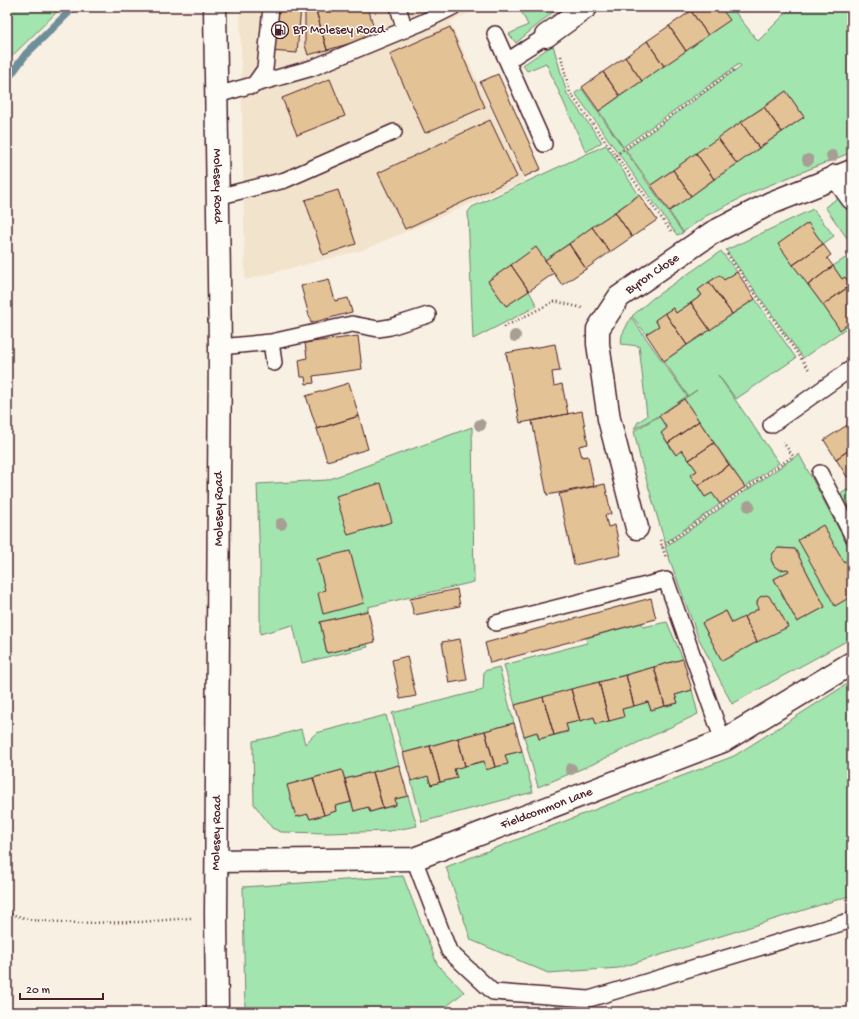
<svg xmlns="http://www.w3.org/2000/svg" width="859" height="1019" font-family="'Gochi Hand',sans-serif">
  <rect width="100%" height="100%" fill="#f8f1e3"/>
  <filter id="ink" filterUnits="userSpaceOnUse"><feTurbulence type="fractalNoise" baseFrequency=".025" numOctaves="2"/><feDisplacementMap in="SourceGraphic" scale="8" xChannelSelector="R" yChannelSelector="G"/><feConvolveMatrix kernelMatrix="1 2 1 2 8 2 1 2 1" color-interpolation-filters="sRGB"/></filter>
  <g filter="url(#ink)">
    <path fill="#f2e3cc" d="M240 7H482L450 22 524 181 363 250 245 280Z"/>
    <path fill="#a2e5af" stroke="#76826d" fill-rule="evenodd" d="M7 7H62L7 61Z
      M519 7H559L516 43 509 34 528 25Z
      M720 7H731L758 41 792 7H852V152L755 191 706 216 683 232 669 211 804 117 786 91 651 185 626 150 741 66 739 64 623 147 599 111 729 20Z
      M553 45 567 94 602 142 586 152 546 63 527 71 523 65Z
      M582 89 683 233 677 235 575 93Z
      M606 145 639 195 545 260 536 248 488 281 506 306 529 291 537 306 473 339 468 212 472 207Z
      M838 198 852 217V245L825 207Z
      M813 209 834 236 823 244 808 223 779 244 840 329 852 321V324L803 358 726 250Z
      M721 251 737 272 724 280 719 275 698 290 702 295 676 313 673 308 655 320 659 326 646 334 632 316 653 298Z
      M850 255 852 258V287L845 277 842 279 833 266Z
      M755 299 796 358 736 399 718 375 779 463 745 487 684 399 697 390 688 396 664 361Z
      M631 317 687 396 658 416 634 429 638 422 647 416 639 346 621 344 622 335Z
      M659 416 667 428 661 433 675 454 682 450 697 471 691 475 705 497 712 493 720 504 665 543 640 458 634 431Z
      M472 427 474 582 368 607V611L320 622 327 653 367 644 368 647 302 663 293 625 260 634V562L257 484 327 480Z
      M799 454 852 554V638L732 704 698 637 665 547ZM778 548 795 549 825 607 797 622 774 579 789 571 788 569C772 570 766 559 778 548ZM726 611 732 623 757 642 722 661 702 623Z
      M852 487V516L840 494Z
      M667 622 683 659 515 705 504 665 587 643 586 638 642 623 643 627Z
      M499 667 514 723 403 753 392 713 483 690 484 671Z
      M852 681V895L619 968 548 973 471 940 446 867 734 756Z
      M692 690 698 714 593 764 538 787 524 736 537 732 539 739 568 732 566 724 594 717 596 724 623 717 622 709 648 702 651 710 678 703 675 695Z
      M386 715 399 765 345 779 342 770 287 785 308 814 310 819 336 811 335 806 351 802 354 811 368 807 370 812 396 805 395 799 408 796 417 826 390 831 328 833 281 832 272 828 254 804 253 741 273 737 301 729 305 744 316 733Z
      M522 751 533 792 422 822 411 781 428 776 431 785 456 778 454 769 484 761 486 769 507 764 505 755Z
      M403 876 437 964 464 992 440 1012H245L243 887Z"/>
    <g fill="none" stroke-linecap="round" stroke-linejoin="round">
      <path stroke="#6f8e99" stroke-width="8" d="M7 80 26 54 74 7"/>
    </g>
    <path fill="#e3c395" stroke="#4a1f2b" d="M273 7H301L297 53 270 51Z
      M303 7H315L327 50 308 55 305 45V15Z
      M315 7H368L376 36 327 50Z
      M697 7H720L730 20 708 35 691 11Z
      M691 11 708 35 686 51 669 26Z
      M669 26 686 51 664 66 647 41Z
      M450 27 485 107 425 133 390 54Z
      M647 41 664 66 642 81 625 57Z
      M625 57 642 81 620 96 603 72Z
      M603 72 620 96 599 111 582 87Z
      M498 74 541 169 524 177 480 82Z
      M330 79 345 116 297 135 282 98Z
      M786 91 804 117 782 132 764 107Z
      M764 107 782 132 759 148 741 122Z
      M490 120 517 177 405 229 378 173Z
      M741 122 759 148 737 164 718 138Z
      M718 138 737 164 714 179 696 153Z
      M696 153 714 179 691 196 673 170Z
      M673 170 691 196 669 211 651 185Z
      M338 190 356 244 323 255 305 200Z
      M639 195 657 220 632 237 615 212Z
      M615 212 632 237 610 252 592 227Z
      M808 223 823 244 793 265 778 244Z
      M592 227 610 252 586 269 569 244Z
      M569 244 586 269 562 285 545 260Z
      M823 244 831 255 827 258 833 266 808 285 793 265Z
      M536 247 554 273 529 291 511 265Z
      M511 265 529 291 506 306 488 281Z
      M833 266 842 279 845 277 851 285 823 305 808 285Z
      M737 272 755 299 732 314 709 282 720 275 724 280Z
      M329 279 335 301 348 298 352 312 311 323 301 286Z
      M709 282 732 314 710 330 691 303 702 295 698 290Z
      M851 285 852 287V321L840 330 823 305Z
      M691 303 710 330 687 345 665 313 673 308 676 313Z
      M665 313 687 345 664 361 646 334 659 326 655 320Z
      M358 336 362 369 313 376 314 383 306 384 305 377H301L299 360 307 358 305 343Z
      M555 344 560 371 552 372 554 386 562 384 568 414 520 423 506 353Z
      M349 383 359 416 317 429 306 396Z
      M684 399 699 421 668 443 661 433 667 428 659 416Z
      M582 411 588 444 579 446 582 457 588 456 594 486 547 495 532 421Z
      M359 416 368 449 327 461 317 429Z
      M699 421 714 443 689 460 682 450 676 455 668 443Z
      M852 422V448L836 459 824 440Z
      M714 443 729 465 698 486 690 475 697 471 689 460Z
      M852 448V474L847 477 836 459Z
      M729 465 745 487 720 504 712 493 705 497 698 486Z
      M381 483 392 522 348 535 336 496Z
      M605 484 611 514 605 515 608 527 615 525 621 555 574 565 559 494Z
      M823 525 844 562 852 558V596L835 606 798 540Z
      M778 548 795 549 825 607 797 622 774 579 789 571 788 569 780 570 774 566 771 559 773 553Z
      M350 551 364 603 323 614 318 593 325 590 317 559Z
      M457 589 460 606 414 615 410 599Z
      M766 595 769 596 773 603H775L788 627 757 642 744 617 758 609 757 603 758 599 760 597Z
      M651 598 656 619 490 663 485 643Z
      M368 611 375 642 327 653 320 622Z
      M726 611 732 623 744 617 757 642 722 661 702 623Z
      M460 639 467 680 449 683 442 642Z
      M407 656 416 696 400 699 392 660Z
      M683 659 692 690 675 695 678 703 665 706 654 667Z
      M654 667 665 706 651 710 648 702 634 706 626 675Z
      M626 675 634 706 622 709 624 717 609 721 599 682Z
      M599 682 609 721 596 724 594 717 580 721 571 689Z
      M571 689 580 721 566 724 568 731 554 735 543 697Z
      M543 697 554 735 539 739 537 732 524 736 515 705Z
      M514 723 522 751 505 755 508 764 495 767 485 731Z
      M485 731 495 767 486 770 484 761 465 766 458 738Z
      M458 738 465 766 454 769 457 778 440 782 430 746Z
      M430 746 440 782 431 785 428 776 411 781 403 753Z
      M399 765 408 796 395 799 396 805 383 808 373 772Z
      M342 770 351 802 335 806 336 811 324 815 313 778Z
      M373 772 383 808 370 812 368 807 354 811 345 779Z
      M313 778 324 815 310 819 308 814 296 817 287 785Z"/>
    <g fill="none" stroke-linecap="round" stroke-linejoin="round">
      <g stroke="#4a1f2b" stroke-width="18">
        <path id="lane" d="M398 7 405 30
          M495 34 507 61
          M253 86 265 69 271 7
          M217 95 312 68 421 23 453 7
          M544 144 507 61 546 36
          M217 197 285 180 394 132
          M271 342 274 363
          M220 347 271 342 352 324 378 329 390 327 428 315
          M771 425 852 368
          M820 473 852 535
          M496 623 666 580 723 741
          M414 859 449 951 493 992 589 999 852 920"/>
      </g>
      <g stroke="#4a1f2b" stroke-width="25">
        <g id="street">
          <path d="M546 36 586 7"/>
          <path d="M836 176 852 198"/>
          <path id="s1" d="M637 528 609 419 598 344V329L619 297 712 233 771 203 852 171"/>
          <path id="s2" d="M217 861 414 859 723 741 852 663"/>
        </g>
      </g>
      <g stroke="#4a1f2b" stroke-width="25">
        <g id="secondary">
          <path id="s3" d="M215 7 220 347 216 915 217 1012"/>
        </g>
      </g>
      <path stroke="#4a1f2b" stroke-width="2.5" stroke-dasharray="1 3" stroke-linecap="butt" d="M561 56 570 93 671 231
        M616 155 735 69
        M727 254 810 371
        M504 327 555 301 582 308
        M660 540 666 558
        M662 547 793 456 783 442
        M7 913 32 920 78 923 141 922 191 918"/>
      <use href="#lane" stroke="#fdfcf7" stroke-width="15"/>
      <use href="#street" stroke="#fdfcf7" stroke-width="22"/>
      <use href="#secondary" stroke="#fdfcf7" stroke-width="22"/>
    </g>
    <g fill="#a79e94">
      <circle cx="832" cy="156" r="6"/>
      <circle cx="808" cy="160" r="6"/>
      <circle cx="515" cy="336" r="6"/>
      <circle cx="480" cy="425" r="6"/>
      <circle cx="749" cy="506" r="6"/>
      <circle cx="281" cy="524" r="6"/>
      <circle cx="571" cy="769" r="6"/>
    </g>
  </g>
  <defs>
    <g id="fuel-ring" transform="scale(0.9)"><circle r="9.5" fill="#fdfcf7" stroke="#4a1f2b" stroke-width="1.5"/><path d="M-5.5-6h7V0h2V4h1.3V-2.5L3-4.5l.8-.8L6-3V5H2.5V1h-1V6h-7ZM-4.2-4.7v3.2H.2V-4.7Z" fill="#4a1f2b"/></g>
  </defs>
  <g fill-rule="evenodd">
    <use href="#fuel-ring" x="280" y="30"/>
  </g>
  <g text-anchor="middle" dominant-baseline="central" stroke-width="3" stroke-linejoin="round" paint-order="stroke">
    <g font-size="13" fill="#4a1f2b" stroke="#fdfcf7" text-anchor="start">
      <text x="293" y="30">BP Molesey Road</text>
    </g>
    <g font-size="13" fill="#4a1f2b" stroke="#fdfcf7">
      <text stroke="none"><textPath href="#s3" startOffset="179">Molesey Road</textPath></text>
      <text stroke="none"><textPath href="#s1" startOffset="282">Byron Close</textPath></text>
      <text transform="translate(219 509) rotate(-90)">Molesey Road</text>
      <text stroke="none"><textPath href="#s2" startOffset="339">Fieldcommon Lane</textPath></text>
      <text transform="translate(217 833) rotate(-89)">Molesey Road</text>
    </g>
  </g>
  <rect width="859" height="1019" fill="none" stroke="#fdfcf7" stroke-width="24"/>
  <rect x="12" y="12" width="835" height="995" fill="none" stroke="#4a1f2b" stroke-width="1.5" filter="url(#ink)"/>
  <path d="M20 993v6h83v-6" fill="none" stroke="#4a1f2b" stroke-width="2"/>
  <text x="26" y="993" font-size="12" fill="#4a1f2b" stroke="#fdfcf7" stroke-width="3" paint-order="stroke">20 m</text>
</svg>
